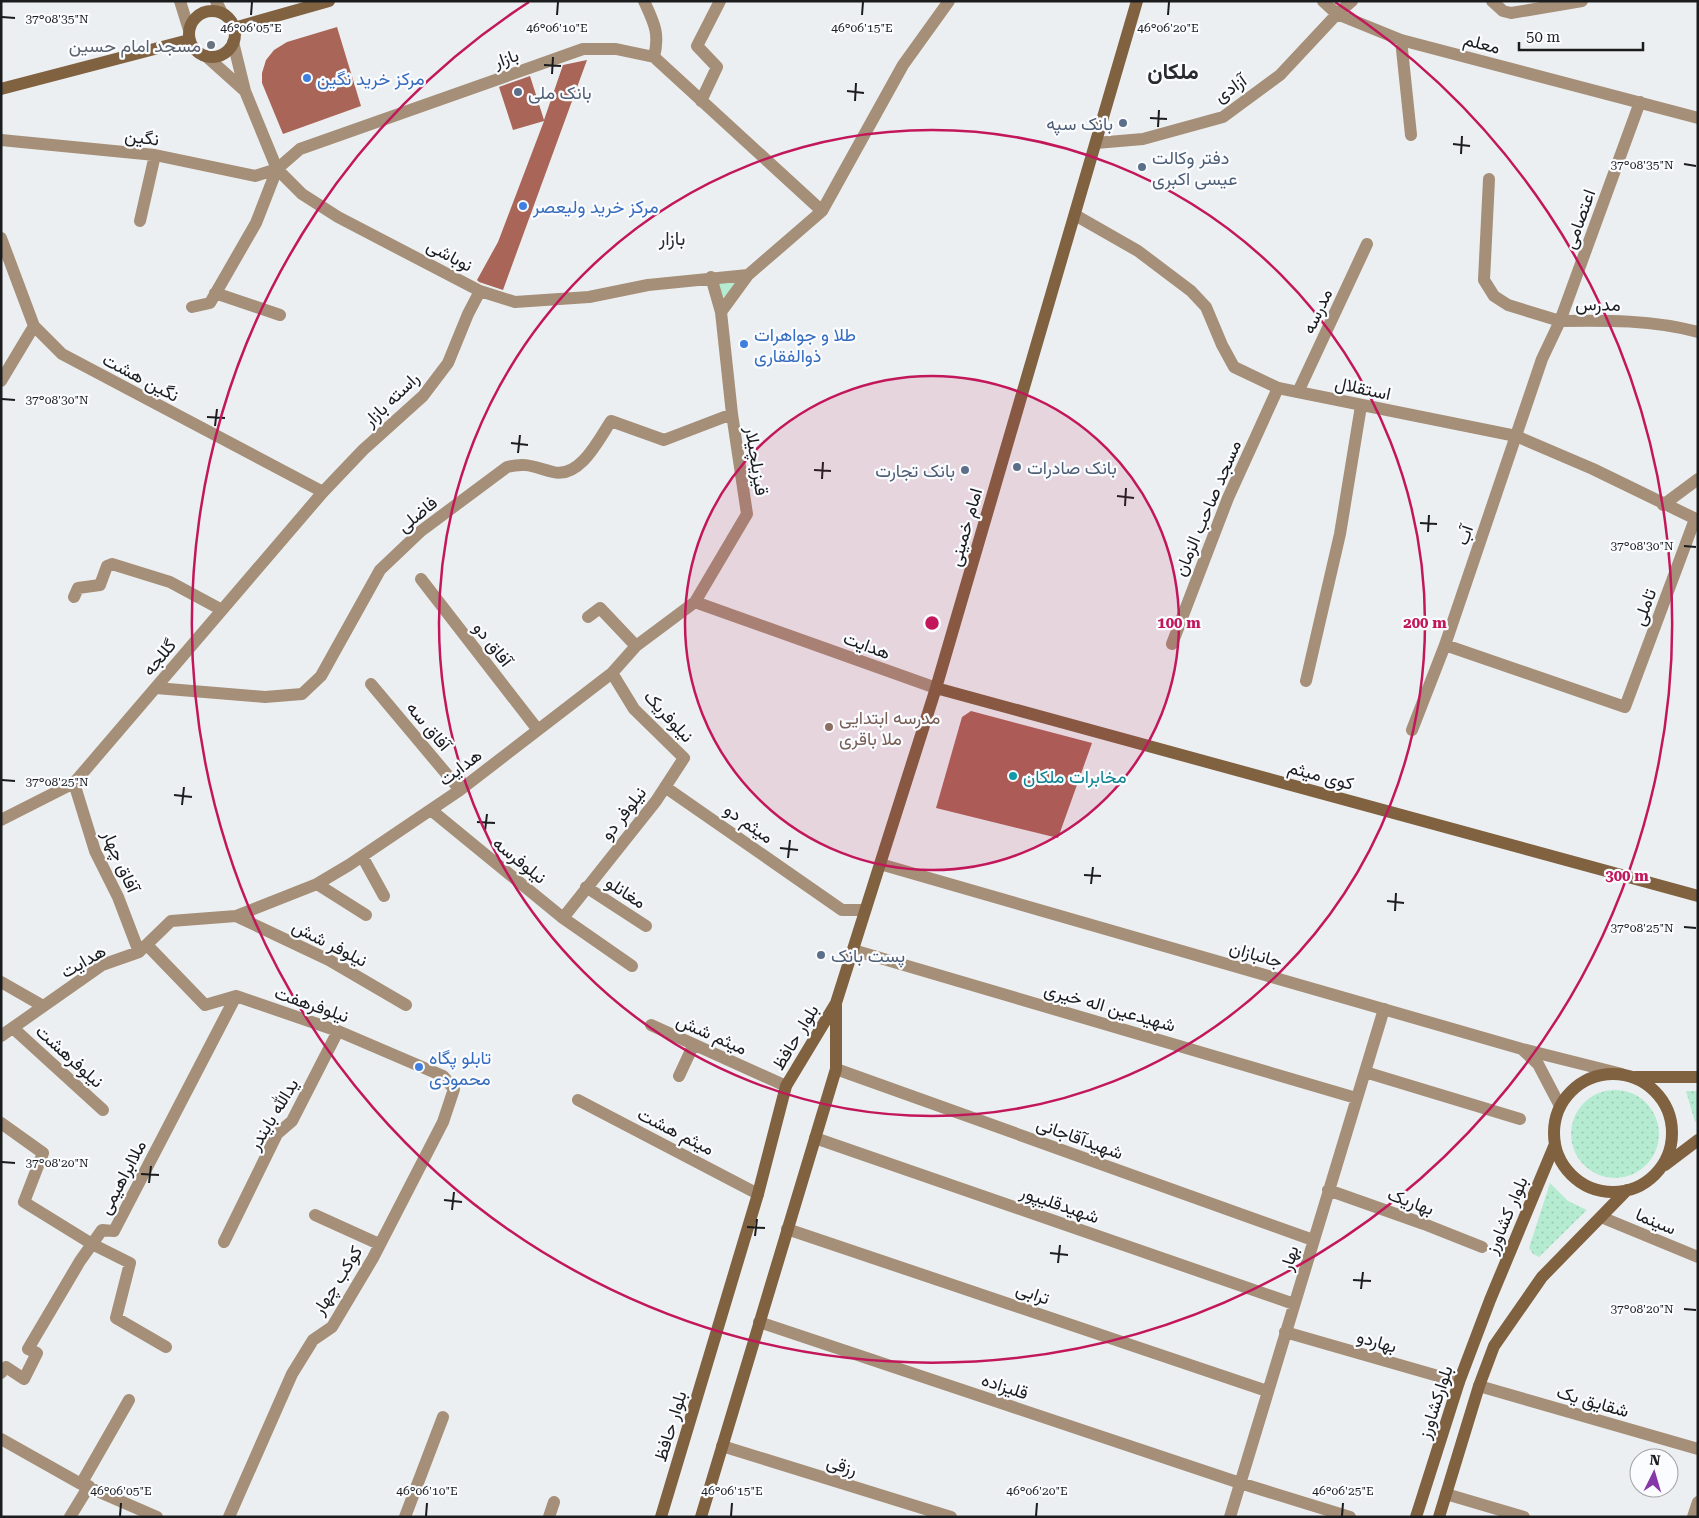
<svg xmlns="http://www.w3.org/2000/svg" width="1699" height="1518" font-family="'Roboto Serif',Vazirmatn,serif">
  <defs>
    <pattern id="grass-dots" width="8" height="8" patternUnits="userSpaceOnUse" patternTransform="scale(1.25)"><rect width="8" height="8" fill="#b5ecd1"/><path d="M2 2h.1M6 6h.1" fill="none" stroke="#9bcab3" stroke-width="1.8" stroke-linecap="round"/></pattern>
  </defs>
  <rect width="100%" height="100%" fill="#eceff1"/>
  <path fill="url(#grass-dots)" d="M1571 1134a44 44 0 1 1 88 0a44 44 0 1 1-88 0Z
    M1686 1091H1698V1120L1695 1122Z
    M1550 1183 1568 1201 1587 1210 1539 1257 1533 1254 1529 1248Z"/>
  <path fill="#b5ecd1" d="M741 278 723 305 715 280Z"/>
  <path fill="#a96557" d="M337 27 361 106 283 134 262 83V73L266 60 274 50 287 42Z
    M587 60 503 290 479 282 477 280 498 242 544 121 513 130 499 87 530 76 544 120 563 65Z
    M971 711 1092 743 1058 838 936 808 962 717Z"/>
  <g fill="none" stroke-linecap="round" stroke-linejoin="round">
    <path stroke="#a58f78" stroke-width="12" d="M644 1C654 23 660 33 654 57
      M1323 1 1337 14 1401 40 1698 118
      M1492 1 1503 11 1511 13 1582 1
      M1401 40 1411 135
      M701 101 717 67 697 46 720 1
      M1 140 155 155 255 176 277 169 300 149 583 49H616L654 57 822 211
      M1096 143 1143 139 1223 117 1280 75 1337 14 1352 1
      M277 169 302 194 338 217 480 291 515 302 589 297 648 285 748 275
      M1489 179 1484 280 1494 296 1508 305 1560 321 1640 102
      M140 221 155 155
      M1 238 34 326 62 354 323 492
      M711 277 721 312 748 275 822 211 903 65 949 1
      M215 293 280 315
      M192 307 210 303 256 223 277 169
      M1 381 34 326
      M1298 392 1367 244
      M1663 505 1698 479
      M1695 519 1625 707 1445 645 1542 359 1560 321C1605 320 1654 320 1698 332
      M421 579 538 730
      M74 597 78 588 100 585 107 566 112 564 170 582 222 610
      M695 602 747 514 732 414 721 312
      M588 617 600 608 636 646
      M1172 644 1228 498 1278 388
      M1306 681 1340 534 1361 406
      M371 684 460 790
      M156 688 265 697 302 694 321 676 380 570 421 531 507 467C527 462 533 467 553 472 580 479 599 439 611 421L664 440 732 414
      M1412 730 1445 645
      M74 783 95 851 118 897 139 952
      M665 787 842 910H865
      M431 810 563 918 632 966
      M1 820 74 783 323 492 363 450 423 396 448 363 468 314 480 291
      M362 856 384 896
      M317 884 366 915
      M586 887 646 926
      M236 916 329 960 406 1005
      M563 918 656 801 684 758 634 709 612 673
      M147 945 205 1005 236 996 338 1031 443 1076 454 1089 443 1122 373 1258 332 1327 313 1340 292 1374 229 1517
      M853 950 1356 1098
      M1 982 43 1006
      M651 1025 786 1086
      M13 1028 103 1110
      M1 1036 102 965 139 952 171 921 236 916 317 884 349 865 460 790 612 673 636 646 695 602 936 688
      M836 1069 1313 1240
      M1365 1072 1520 1119
      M679 1076 693 1046
      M578 1100 758 1194
      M1 1123 43 1153 24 1202 92 1244 130 1263 116 1318 166 1347
      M815 1138 1294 1304
      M1328 1190 1424 1224 1482 1247
      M315 1215 379 1244
      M1601 1217 1698 1257
      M787 1229 1267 1391
      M224 1242 277 1134 292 1121 338 1031
      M759 1322 1240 1483 1350 1517
      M1285 1332 1459 1382
      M1 1373 6 1367 24 1379 37 1353 28 1349 80 1261 102 1230 114 1231 236 996
      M1479 1386 1698 1449
      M1 1439 81 1484 157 1517
      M722 1446 951 1517
      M81 1484 129 1400
      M1446 1494 1524 1517
      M70 1517 89 1486
      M405 1517 443 1417
      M549 1517 554 1502
      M1230 1517 1384 1009
      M1693 1517 1698 1502"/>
    <path stroke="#a58f78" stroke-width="12" d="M180 1 189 30
      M216 1 222 13
      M233 42 245 91 277 169
      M206 56 245 91
      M1075 215 1138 251 1191 291 1206 307 1222 345 1234 367 1278 388 1516 436 1593 469 1698 520
      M880 864 1522 1049 1622 1074
      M1523 1050 1538 1064 1560 1106"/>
    <path stroke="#806140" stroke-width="12" d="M189 34a23 23 0 1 1 46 0a23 23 0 1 1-46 0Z
      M234 28 329 1
      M1 89 189 40
      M936 688 1698 896
      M1554 1133a59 59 0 1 1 118 0a59 59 0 1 1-118 0Z
      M1635 1077H1698
      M1665 1165 1698 1140
      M661 1517 758 1194 786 1086 836 1003 880 864 936 688 1137 1
      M701 1517 836 1069V1003
      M1416 1517 1459 1382 1490 1300 1555 1144
      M1439 1517 1479 1386 1494 1346 1542 1277 1627 1190"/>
  </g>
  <path fill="none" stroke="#1b1c1d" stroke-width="2" d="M251 15 252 2M557 15 558 2M862 15 863 2M1168 15 1169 2M2 17 15 18M544 65 561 66M552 74 553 57M847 91 864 93M855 101 856 83M1150 118 1167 119M1158 127 1159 110M1453 144 1470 146M1461 154 1462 136M1684 164 1696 166M2 399 15 400M207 417 225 418M215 426 217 409M511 443 528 445M518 453 520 435M814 470 831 471M822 479 823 462M1117 496 1134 498M1125 506 1126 488M1420 523 1437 524M1428 532 1429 515M1684 546 1696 547M2 780 15 781M174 795 192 797M182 805 184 787M477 822 495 823M485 831 487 814M780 848 798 850M788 858 790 840M1084 875 1101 876M1091 884 1093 867M1387 901 1404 903M1395 911 1396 893M1684 927 1696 928M2 1162 15 1163M141 1174 159 1175M149 1183 151 1166M444 1200 462 1202M452 1210 454 1192M747 1227 765 1228M755 1236 757 1219M1050 1253 1068 1255M1058 1263 1060 1245M1353 1280 1371 1281M1361 1289 1363 1272M1684 1309 1696 1310M120 1516 121 1503M426 1516 427 1503M731 1516 732 1503M1036 1516 1037 1503M1342 1516 1343 1503"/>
  <circle cx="932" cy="623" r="247" fill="#c2185b" fill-opacity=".12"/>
  <g fill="none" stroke="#c2185b" stroke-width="2.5">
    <circle cx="932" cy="623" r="247"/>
    <circle cx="932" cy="623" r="493"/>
    <path d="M1335 2A740 740 0 1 1 529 2"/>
  </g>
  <circle fill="#6b7280" stroke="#fafcff" stroke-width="2" cx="211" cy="45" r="5"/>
  <g fill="#3f7fe0" stroke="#fafcff" stroke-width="2">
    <circle cx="307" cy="78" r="5"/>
    <circle cx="523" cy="206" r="5"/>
    <circle cx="744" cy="344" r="5"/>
    <circle cx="419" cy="1067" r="5"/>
  </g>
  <g fill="#5c6f8a" stroke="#fafcff" stroke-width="2">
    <circle cx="518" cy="92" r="5"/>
    <circle cx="1123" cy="123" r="5"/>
    <circle cx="1142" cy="167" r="5"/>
    <circle cx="1017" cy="467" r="5"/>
    <circle cx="965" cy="470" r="5"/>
    <circle cx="821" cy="955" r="5"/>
  </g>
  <circle fill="#8d6e63" stroke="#fafcff" stroke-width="2" cx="829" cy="727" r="5"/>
  <circle fill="#0f9aa8" stroke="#fafcff" stroke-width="2" cx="1013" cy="776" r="5"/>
  <g text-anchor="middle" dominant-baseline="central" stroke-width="4.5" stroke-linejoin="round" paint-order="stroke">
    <g font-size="18" fill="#1b1c1d" stroke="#fafcff">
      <text transform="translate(1482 43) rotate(14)">معلم</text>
      <text transform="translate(506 58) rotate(-19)">بازار</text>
      <text transform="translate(1230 88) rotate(-35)">آزادی</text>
      <text transform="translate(142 137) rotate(7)">نگین</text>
      <text transform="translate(1579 219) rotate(-70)">اعتصامی</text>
      <text transform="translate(450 255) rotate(28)">نوباشی</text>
      <text transform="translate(1598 304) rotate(1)">مدرس</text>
      <text transform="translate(1317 311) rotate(-65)">مدرسه</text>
      <text transform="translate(141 377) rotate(28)">نگین هشت</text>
      <text transform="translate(1363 388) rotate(12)">استقلال</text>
      <text transform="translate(391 399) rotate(-44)">راسته بازار</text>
      <text transform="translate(757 461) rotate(81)">قیزیلچیلار</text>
      <text transform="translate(1207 508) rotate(-67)">مسجد صاحب الزمان</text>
      <text transform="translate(417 514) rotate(-39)">فاضلی</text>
      <text transform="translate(965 527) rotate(-74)">امام خمینی</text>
      <text transform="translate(1464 535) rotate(-71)">آب</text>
      <text transform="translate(1644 607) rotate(-70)">تاملی</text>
      <text transform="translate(493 644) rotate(52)">آفاق دو</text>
      <text transform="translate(867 645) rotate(20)">هدایت</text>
      <text transform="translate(159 657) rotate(-50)">گللجه</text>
      <text transform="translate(669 716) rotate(47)">نیلوفریک</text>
      <text transform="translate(429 726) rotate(50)">آفاق سه</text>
      <text transform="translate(460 767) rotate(-37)">هدایت</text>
      <text transform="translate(1321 775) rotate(15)">کوی میثم</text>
      <text transform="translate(623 813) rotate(-52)">نیلوفر دو</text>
      <text transform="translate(749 823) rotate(35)">میثم دو</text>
      <text transform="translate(520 860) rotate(39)">نیلوفرسه</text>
      <text transform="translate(121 861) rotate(66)">آفاق چهار</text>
      <text transform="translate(626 892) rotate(33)">مغانلو</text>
      <text transform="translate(330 943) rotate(27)">نیلوفر شش</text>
      <text transform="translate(1256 954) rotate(16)">جانبازان</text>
      <text transform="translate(83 961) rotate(-30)">هدایت</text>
      <text transform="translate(312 1004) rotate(19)">نیلوفرهفت</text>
      <text transform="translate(1110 1007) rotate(16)">شهیدعین اله خیری</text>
      <text transform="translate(712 1034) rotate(24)">میثم شش</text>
      <text transform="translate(795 1037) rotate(-59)">بلوار حافظ</text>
      <text transform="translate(70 1056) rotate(42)">نیلوفرهشت</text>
      <text transform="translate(273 1114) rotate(-59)">یدالله بایندر</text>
      <text transform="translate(676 1131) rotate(27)">میثم هشت</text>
      <text transform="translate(1080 1138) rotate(20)">شهیدآقاجانی</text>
      <text transform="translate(122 1177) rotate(-62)">ملاابراهیمی</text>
      <text transform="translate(1411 1201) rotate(20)">بهاریک</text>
      <text transform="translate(1060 1204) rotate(19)">شهیدقلیپور</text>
      <text transform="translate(1506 1215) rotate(-67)">بلوار کشاورز</text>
      <text transform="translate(1656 1221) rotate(23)">سینما</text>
      <text transform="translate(1289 1258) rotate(-73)">بهار</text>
      <text transform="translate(337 1280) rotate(-58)">کوکب چهار</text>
      <text transform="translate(1033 1293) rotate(19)">ترابی</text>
      <text transform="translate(1377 1341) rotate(16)">بهاردو</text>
      <text transform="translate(1005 1386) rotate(18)">قلیزاده</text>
      <text transform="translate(1593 1401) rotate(16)">شقایق یک</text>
      <text transform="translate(1435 1402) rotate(-72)">بلوارکشاورز</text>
      <text transform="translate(670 1426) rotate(-73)">بلوار حافظ</text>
      <text transform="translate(842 1465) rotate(17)">رزقی</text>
    </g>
    <g font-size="18" fill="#5b616d" stroke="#fafcff" text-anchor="end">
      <text x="201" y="45">مسجد امام حسین</text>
    </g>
    <g font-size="18" fill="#366cbe" stroke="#fafcff" text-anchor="start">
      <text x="317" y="78">مرکز خرید نگین</text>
      <text x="533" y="206">مرکز خرید ولیعصر</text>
      <text x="754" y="334">طلا و جواهرات<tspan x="754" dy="21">ذوالفقاری</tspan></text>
      <text x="429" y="1057">تابلو پگاه<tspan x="429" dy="21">محمودی</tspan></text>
    </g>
    <g font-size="18" fill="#4e5e75" stroke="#fafcff" text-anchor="start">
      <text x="528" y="92">بانک ملی</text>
      <text x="1113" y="123" text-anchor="end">بانک سپه</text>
      <text x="1152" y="157">دفتر وکالت<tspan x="1152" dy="21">عیسی اکبری</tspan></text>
      <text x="1027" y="467">بانک صادرات</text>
      <text x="955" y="470" text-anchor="end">بانک تجارت</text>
      <text x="831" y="955">پست بانک</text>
    </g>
    <g font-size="18" fill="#785e54" stroke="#fafcff" text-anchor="start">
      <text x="839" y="717">مدرسه ابتدایی<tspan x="839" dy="21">ملا باقری</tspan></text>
    </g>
    <g font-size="18" fill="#0d838f" stroke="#fafcff" text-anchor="start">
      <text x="1023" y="776">مخابرات ملکان</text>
    </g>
    <g font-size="19" fill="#2a2b2d" stroke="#fafcff">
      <text x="672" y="238">بازار</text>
    </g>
    <g font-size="22" font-weight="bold" fill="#2a2b2d" stroke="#fafcff">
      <text x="1173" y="71">ملکان</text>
    </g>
  </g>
  <g font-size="12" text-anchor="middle" fill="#1b1c1d" stroke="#fafcff" stroke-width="4.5" stroke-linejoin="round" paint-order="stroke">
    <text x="57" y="23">37°08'35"N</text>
    <text x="251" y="32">46°06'05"E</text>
    <text x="557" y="32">46°06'10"E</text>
    <text x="862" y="32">46°06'15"E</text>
    <text x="1168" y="32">46°06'20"E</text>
    <text x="1642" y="169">37°08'35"N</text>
    <text x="57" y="404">37°08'30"N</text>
    <text x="1642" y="550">37°08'30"N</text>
    <text x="57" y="786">37°08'25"N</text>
    <text x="1642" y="932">37°08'25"N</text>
    <text x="57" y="1167">37°08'20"N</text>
    <text x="1642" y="1313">37°08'20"N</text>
    <text x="121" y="1495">46°06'05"E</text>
    <text x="427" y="1495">46°06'10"E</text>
    <text x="732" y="1495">46°06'15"E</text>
    <text x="1037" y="1495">46°06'20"E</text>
    <text x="1343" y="1495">46°06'25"E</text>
  </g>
  <circle cx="932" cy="623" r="8" fill="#c2185b" stroke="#fafcff" stroke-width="2.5"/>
  <g font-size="15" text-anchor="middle" font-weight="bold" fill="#c2185b" stroke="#fafcff" stroke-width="4.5" stroke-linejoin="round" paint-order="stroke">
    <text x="1179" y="628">100 m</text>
    <text x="1425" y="628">200 m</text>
    <text x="1627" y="881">300 m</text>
  </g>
  <rect width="1699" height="1518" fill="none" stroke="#1b1c1d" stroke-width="5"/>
  <g transform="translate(1654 1473) rotate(5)"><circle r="24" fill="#fafcff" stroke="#a1a2a5"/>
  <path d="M0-4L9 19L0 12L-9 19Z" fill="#8638a8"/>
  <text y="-8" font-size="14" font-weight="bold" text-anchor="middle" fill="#1b1c1d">N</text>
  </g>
  <path d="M1519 42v8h124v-8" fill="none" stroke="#1b1c1d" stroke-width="2.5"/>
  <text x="1526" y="42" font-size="15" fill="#1b1c1d" stroke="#fafcff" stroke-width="4" paint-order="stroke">50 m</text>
</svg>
